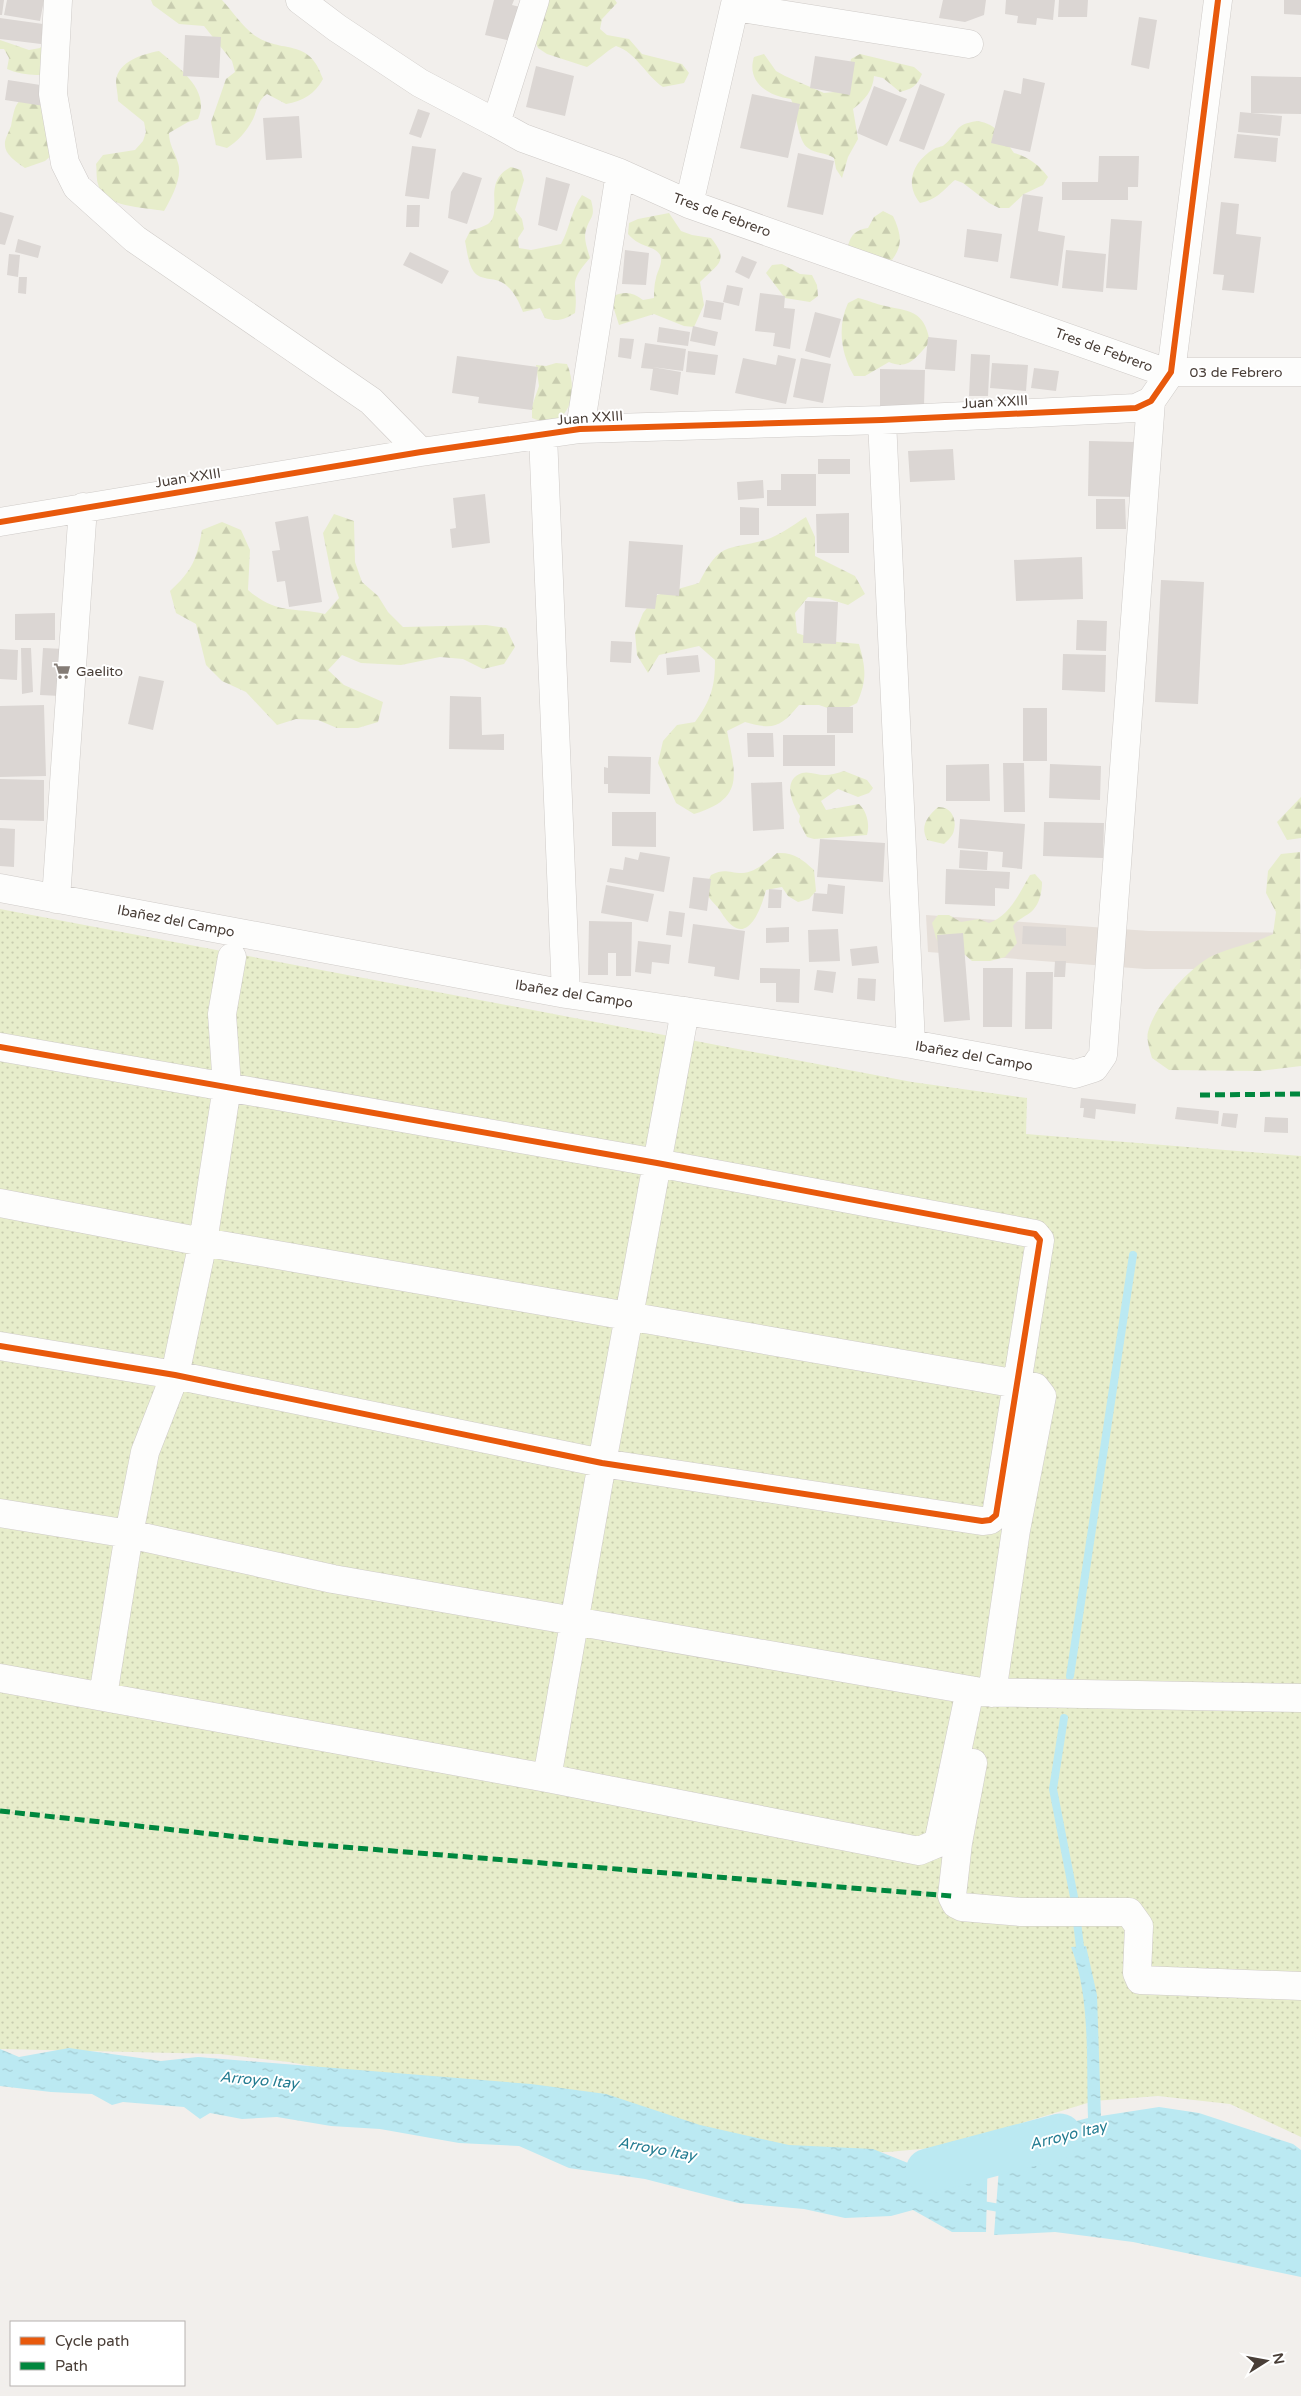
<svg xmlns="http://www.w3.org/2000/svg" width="1301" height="2396" font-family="'Varela Round',sans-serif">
  <defs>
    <pattern id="grass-dots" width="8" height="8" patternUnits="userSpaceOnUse" patternTransform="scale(1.25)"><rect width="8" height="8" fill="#e7edcb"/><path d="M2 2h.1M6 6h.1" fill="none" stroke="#c8ccaf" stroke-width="1.8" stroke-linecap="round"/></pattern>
    <pattern id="forest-firs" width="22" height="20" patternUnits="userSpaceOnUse" patternTransform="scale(1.25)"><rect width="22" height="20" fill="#e7edcb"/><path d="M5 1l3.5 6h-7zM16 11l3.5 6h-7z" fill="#c8ccaf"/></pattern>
    <pattern id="water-ripples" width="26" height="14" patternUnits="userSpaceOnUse" patternTransform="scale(1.25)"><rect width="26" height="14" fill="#bbe9f2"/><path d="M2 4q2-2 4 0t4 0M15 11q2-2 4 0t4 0" fill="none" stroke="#a2c9d0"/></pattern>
  </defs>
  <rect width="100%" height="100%" fill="#f2efec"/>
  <path fill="#e6dfd9" d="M926 915 1149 931 1301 933V969H1145L928 952Z"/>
  <path fill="url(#grass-dots)" d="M0 909 912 1082 1027 1098 1026 1134 1301 1156V2137L1230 2104 1158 2096 1094 2101 943 2147 888 2152 825 2153 750 2146 289 2062 220 2054 0 2049Z"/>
  <path fill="url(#forest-firs)" d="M151 0H222C232 11 242 26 254 35 282 55 309 36 323 79 315 94 303 101 286 104L267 94C256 102 258 110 252 121 246 132 237 142 227 148L216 145 211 122 226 79 235 72 232 61 204 26 179 24 153 5Z
    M536 0H615L617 3 602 19 600 29 607 35 629 39 642 54 682 64 689 73 684 83 663 87C645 75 637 53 616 46 605 52 598 60 587 67L547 54 538 48 529 28Z
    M46 39 50 74C35 76 21 75 7 69L9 58 4 49H0V40L29 50 40 48Z
    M159 51C179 68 211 90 198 119L188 122 169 133C169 145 175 152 178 163 183 177 171 199 164 211 144 207 103 208 98 184 96 178 97 170 96 164L103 155 135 150 143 141 146 132 144 122 118 101C118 94 116 87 116 81 118 61 143 54 159 51Z
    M764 54 776 71 785 76 824 93 845 91 851 59 860 54 914 67 922 74C917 86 912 89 900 92L883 78 874 76C873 90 865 100 853 109L858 139 848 157 842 178 836 169 834 158C825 152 816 154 808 148 798 142 796 111 791 99 768 96 746 82 754 57Z
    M44 93 53 154 45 161 25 168C18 163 5 155 5 145 4 140 9 132 11 126 16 100 16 98 44 93Z
    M977 121C998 124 1003 137 1014 153 1028 157 1039 165 1048 177L1043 185 1024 194 1009 208H999L989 203 963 183 955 180C943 190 937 200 920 203 904 184 913 161 934 149 937 147 942 147 944 145 960 132 952 125 977 121Z
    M511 167 521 170 524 180 515 210 522 219 524 229 518 238 519 248 531 250 561 244C570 228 571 210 582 195L591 200C596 219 590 215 586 230 583 239 588 250 590 258 566 285 579 283 575 313 564 320 557 322 545 318L540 308 523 312C519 302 513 289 503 283 494 277 481 281 474 272 468 264 467 250 465 241L470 231C475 229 483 227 488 224 504 212 481 182 511 167Z
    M883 211 893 216C903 238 903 248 887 266L848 246C851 234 856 230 868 228L874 217Z
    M669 213 681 231 692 235 711 238C731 262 716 265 700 282L704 305 694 327 684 326 654 314 619 325 613 306V296C625 291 633 292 643 300L654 298C654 292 654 285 656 278 658 268 669 255 651 248 641 244 635 242 628 234L629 223 638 219Z
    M782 264 800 274 812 275 817 285 818 296 810 302 785 298 766 273 772 265Z
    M858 298C867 300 873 303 881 305 910 312 924 309 930 342 917 356 909 371 889 362L865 376H854C841 354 837 327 848 303Z
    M556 363 567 364C579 392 570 433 532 418V406L539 386 536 365 546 366Z
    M334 514 354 521 355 562 362 582 378 596 388 612 403 627 486 625 506 628 515 647 504 664 483 669 463 659 440 657 401 665 361 663 342 655 328 670 344 685 383 702 378 722 358 728H337L318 720 296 719 277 725 246 692 222 681 206 665 196 624 176 613 170 591C192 571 197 559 202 530L222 522 241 530 250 550 248 590C277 615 292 607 325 614L339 598 332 578 323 533Z
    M806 517 815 537V556L855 576 865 594 848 605 829 599 808 597 795 613 797 633 817 640 859 644C866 669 867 680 857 703L839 712 819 705H799C780 728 773 730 745 722L727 731C735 774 746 798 694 814L676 803 658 763 663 741 677 725 695 722C711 700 715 687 715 660L699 646 659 655 648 673 637 655 635 633 643 613 657 595 699 583C721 541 725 551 765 540 779 536 793 525 806 517Z
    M844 771 867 780 873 788 869 793 858 797 838 789 821 801 826 810 859 804C867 811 870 825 867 835L814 839 807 837 799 822 800 816C793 805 781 780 802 773 809 771 817 775 825 775 831 775 838 773 844 771Z
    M1301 797V838L1287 840 1277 822Z
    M938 807C951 806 957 819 954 830 953 836 948 840 944 844L927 840C920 826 927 817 938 807Z
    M1300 852 1301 1066 1260 1071 1169 1070 1152 1058C1150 1050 1146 1039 1148 1032 1154 1006 1189 968 1212 956 1231 947 1253 944 1273 934L1276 912 1266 893 1268 871 1281 854Z
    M777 853C794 852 802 859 814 870L816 891 809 899 798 902 788 896 782 887 766 890C759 916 744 950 721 912 717 905 709 900 707 893 705 886 708 881 711 875 725 868 728 873 742 873 755 873 767 861 777 853Z
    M1035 874 1042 882C1042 895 1038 910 1025 916 1020 920 1017 920 1013 926L1017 943 1005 957 990 961H972L964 954 942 949 936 938 932 923 938 915H949L961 922 979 919 989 923C1010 916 1020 892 1030 875Z"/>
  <path fill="url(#water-ripples)" d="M1086 1946 1097 1995 1101 2116 1159 2107 1199 2113 1293 2144 1301 2150V2277L1133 2242 1055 2232 994 2235 999 2168 1003 2140 1088 2118C1086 2064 1091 1997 1071 1947Z
    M69 2048 161 2061 198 2057 531 2084 606 2094 700 2125 789 2145 873 2149 908 2163 988 2149 986 2232H952L913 2210 891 2216 845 2218 804 2209 738 2203 645 2179 569 2168 519 2146 459 2143 380 2129 331 2126 277 2117 242 2119 210 2113 200 2119 184 2107 123 2102 112 2105 92 2094 51 2092 0 2086V2049L19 2057Z"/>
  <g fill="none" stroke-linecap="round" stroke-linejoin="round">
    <path stroke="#bbe9f2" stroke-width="8" d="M1070 1676 1133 1255
      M1064 1718 1053 1789 1074 1897 1081 1955
      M977 2204 1005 2209"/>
    <path stroke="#bbe9f2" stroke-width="45" d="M928 2171 1060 2136"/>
  </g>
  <path fill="#dbd6d3" d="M0 0H4L2 15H0Z
    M7 0H44L40 21 4 15Z
    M494 0H514L512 5 528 9 520 43 485 35Z
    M943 0H986L984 15 965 22 939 18Z
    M1006 0H1055L1053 20 1037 18 1036 25 1017 23 1018 16 1005 14Z
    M1059 0H1088L1087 17H1058Z
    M1284 0H1301V15L1284 14Z
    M1139 17 1157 20 1149 69 1131 65Z
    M0 18 43 24 41 44 0 39Z
    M185 35 221 37 219 78 183 76Z
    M815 56 855 62 850 95 810 88Z
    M536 66 574 76 565 116 526 107Z
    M1251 76 1301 77V114L1251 113Z
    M1023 78 1045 83 1030 152 991 143 1004 90 1021 94Z
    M8 80 47 86 44 106 5 100Z
    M920 84 945 94 924 150 899 141Z
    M874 86 907 99 887 146 857 133Z
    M752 94 800 104 788 158 740 148Z
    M418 109 430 113 421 138 409 134Z
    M1240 112 1282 116 1280 136 1238 132Z
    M299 116 302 158 266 160 263 118Z
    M1237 134 1278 138 1276 162 1234 158Z
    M412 146 436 149 429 199 405 196Z
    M798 153 834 161 823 215 787 207Z
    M1099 156H1139L1138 187H1128V200H1062V182H1098Z
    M463 172 482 178 467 224 448 218 451 192Z
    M546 177 570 184 557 231 538 225Z
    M1023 194 1043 197 1038 231 1065 236 1058 286 1010 278Z
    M1221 202 1239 204 1236 234 1261 237 1254 293 1222 290 1224 275 1213 274Z
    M407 205H420L419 227H406Z
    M0 212 14 216 5 245 0 244Z
    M1111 219 1142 221 1137 290 1106 288Z
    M967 229 1002 234 998 262 964 257Z
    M18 239 41 246 38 258 15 252Z
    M625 250 649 253 646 285 622 284Z
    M1066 250 1106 254 1103 292 1062 288Z
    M410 252 449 271 442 284 403 265Z
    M9 254 20 255 18 277 7 275Z
    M742 256 757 262 749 279 735 272Z
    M19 277H27L26 294 18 293Z
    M727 285 743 288 739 306 723 302Z
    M760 293 785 296 784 308 795 309 790 349 773 346 775 333 755 331Z
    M706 300 724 303 721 320 703 317Z
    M815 312 841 319 830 358 805 351Z
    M693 326 718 332 715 346 690 341Z
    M659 327 690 332 688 346 657 342Z
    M928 337 957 340 955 371 925 369Z
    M620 338 634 339 631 359 618 357Z
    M645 343 686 349 683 371 652 367 681 372 678 395 650 390 653 369 641 368Z
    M688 351 718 355 715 375 686 372Z
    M971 354 990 355 988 396H969Z
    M778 355 796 359 786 404 735 393 743 358 776 365Z
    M457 356 538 367 532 410 478 403 479 397 452 393Z
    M801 358 831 364 823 403 793 397Z
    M992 363 1028 365 1026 391 990 388Z
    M1034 368 1059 371 1056 391 1031 388Z
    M880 369 925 370 924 406H880Z
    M1089 441 1135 442V497L1088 496Z
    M953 449 955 480 910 482 908 451Z
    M818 459H850V474H818Z
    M781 474H816V506H767V490H781Z
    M763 480 764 498 738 500 737 482Z
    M485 494 490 543 452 548 450 529 456 528 453 498Z
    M1096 499H1125L1126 529H1096Z
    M740 507 759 508V535H740Z
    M849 513V553H817L816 514Z
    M308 516 322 602 289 607 285 581 277 582 272 551 280 550 275 522Z
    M629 541 683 545 679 596 657 594 655 609 625 607Z
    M1082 557 1083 599 1016 601 1014 560Z
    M1161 580 1204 582 1198 704 1155 702Z
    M805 601 838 602 836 644 803 643Z
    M55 613V640H15V614Z
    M1077 620 1107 621 1106 651 1076 650Z
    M611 641 632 642 631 663 610 662Z
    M21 648H31L33 692 22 694Z
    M43 648 64 649 61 696 40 695Z
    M0 649 18 650 17 680 0 679Z
    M1063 654 1106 655 1105 692 1062 690Z
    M698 655 700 672 667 675 666 658Z
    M139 676 164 681 153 730 128 724Z
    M450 696 481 697 482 735 504 734V750L449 749Z
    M44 705 46 776 0 777V706Z
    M827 707H853V733H827Z
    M1023 708H1047V761H1023Z
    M747 733H773L774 757H748Z
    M783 735H835V766H783Z
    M608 756 651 757 650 794 608 793V784H604V767L608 768Z
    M1003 763H1024L1025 812H1004Z
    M989 764 990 801H946V765Z
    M1050 764 1101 766 1100 800 1049 798Z
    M0 779 44 780V821L0 820Z
    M782 782 784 829 753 831 751 783Z
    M612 812H656V847L612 846Z
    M960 819 1025 824 1022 869 1002 867 1003 852 958 848Z
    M1044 822 1104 823 1103 858 1043 856Z
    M0 828 15 829 14 867 0 866Z
    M820 839 885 843 883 882 817 877Z
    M960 850 988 852 987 870 959 868Z
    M640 852 670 857 664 892 607 882 610 868 623 870 625 857 638 860Z
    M946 869 1010 872 1009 889 995 888V906L945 904Z
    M693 877 711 879 707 911 689 908Z
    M828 884 845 886 843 914 812 911 814 893 827 894Z
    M606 885 654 894 648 922 601 913Z
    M769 889 782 890 781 908H768Z
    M669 911 685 913 682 937 666 935Z
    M589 921 632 922 631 976H616V953H608V975H588Z
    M693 924 745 931 739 980 714 976 715 967 688 963Z
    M1023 926 1066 928V946L1022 944Z
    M789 927V942L766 943V928Z
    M838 929 840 961 809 962 808 930Z
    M963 933 970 1020 944 1022 937 935Z
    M638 941 671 945 669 964 652 962 651 974 635 972Z
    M877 946 879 963 852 966 850 949Z
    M1055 961H1066L1065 977H1054Z
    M760 968 800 969 799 1003 776 1002V983H760Z
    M983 968H1013L1012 1027H983Z
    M817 970 836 972 833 993 814 990Z
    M1026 972H1053L1052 1029H1025Z
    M858 978 876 979 875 1001 857 999Z
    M1081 1098 1136 1104 1135 1114 1096 1109 1095 1119 1083 1117 1084 1108H1080Z
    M1177 1107 1219 1111 1218 1124 1175 1119Z
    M1223 1113 1238 1114 1236 1128 1221 1126Z
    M1265 1117 1288 1118V1133L1264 1132Z"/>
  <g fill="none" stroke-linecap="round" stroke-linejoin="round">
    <g stroke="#cfcbc8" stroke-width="29">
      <path id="minor" d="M58 0 53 94 65 163 77 187 135 239 371 401 421 452
        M300 0 337 28 420 83 496 123 523 138 620 173 689 204 1156 369 1171 372H1301
        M735 7 969 44
        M496 123 535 0
        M689 204 736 0
        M882 420 911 1044
        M580 429 620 173
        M543 435 566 994
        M0 522 421 452 580 429 882 420 1136 408 1151 401 1171 372 1218 0
        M0 888 566 994 911 1044 1075 1074 1094 1068 1103 1055 1151 401
        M56 899 83 507
        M0 1047 657 1163 1035 1234 1040 1240 996 1515 990 1520 982 1521 602 1463 175 1375 0 1346
        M0 1203 203 1242 1035 1387 1042 1396 1016 1530 992 1693
        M0 1513 129 1534 333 1579 981 1692 1301 1698
        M0 1678 547 1778 919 1851 938 1843 970 1690
        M103 1696 129 1534 145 1452 175 1375 203 1242 227 1087 222 1014 232 957
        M973 1763 958 1843 952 1896 956 1904 962 1907 1021 1912H1129L1139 1926 1137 1973 1140 1980 1301 1986
        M547 1778 602 1463 685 1011"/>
    </g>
    <use href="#minor" stroke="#fdfdfc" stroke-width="28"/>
    <path stroke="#00873e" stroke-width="5" stroke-dasharray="10 5" stroke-linecap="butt" d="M1200 1095 1301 1094
      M0 1811 294 1843 952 1896"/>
    <g stroke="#fff" stroke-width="9">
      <path id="cycleway" d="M0 522 421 452 580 429 882 420 1136 408 1151 401 1171 372 1218 0
        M0 1047 657 1163 1035 1234 1040 1240 996 1515 990 1520 982 1521 602 1463 175 1375 0 1346"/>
    </g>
    <use href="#cycleway" stroke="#e8590c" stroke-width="6"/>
  </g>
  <defs>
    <g id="supermarket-bare" transform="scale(1.35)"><path d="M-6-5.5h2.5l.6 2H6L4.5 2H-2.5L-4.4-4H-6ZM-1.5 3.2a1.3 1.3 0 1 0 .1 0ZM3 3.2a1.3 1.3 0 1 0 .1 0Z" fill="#847c76" stroke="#fff" stroke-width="2.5" paint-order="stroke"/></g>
  </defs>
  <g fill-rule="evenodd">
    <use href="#supermarket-bare" x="62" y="671"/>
  </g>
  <g text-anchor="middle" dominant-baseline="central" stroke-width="4" stroke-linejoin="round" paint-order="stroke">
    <g font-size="14" fill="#493e37" stroke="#fff">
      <text transform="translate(722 215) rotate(20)">Tres de Febrero</text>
      <text transform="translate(1104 350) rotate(20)">Tres de Febrero</text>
      <text x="1236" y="372">03 de Febrero</text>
      <text transform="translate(995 402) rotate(-3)">Juan XXIII</text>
      <text transform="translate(590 418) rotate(-4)">Juan XXIII</text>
      <text transform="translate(188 478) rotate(-9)">Juan XXIII</text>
      <text transform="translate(176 921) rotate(11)">Ibañez del Campo</text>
      <text transform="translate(574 994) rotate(9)">Ibañez del Campo</text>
      <text transform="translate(974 1056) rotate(10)">Ibañez del Campo</text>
    </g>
    <g font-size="14" fill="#493e37" stroke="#fff" text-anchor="start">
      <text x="76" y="671">Gaelito</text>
    </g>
    <g font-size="15" font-style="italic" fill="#237c91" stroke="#fff">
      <text transform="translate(259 2080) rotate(5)">Arroyo Itay</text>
      <text transform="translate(1068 2135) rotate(-14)">Arroyo Itay</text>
      <text transform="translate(657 2149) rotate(10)">Arroyo Itay</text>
    </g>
  </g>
  <rect x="10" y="2321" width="175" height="65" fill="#ffffff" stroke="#b6b2af"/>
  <rect x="20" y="2337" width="25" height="8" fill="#e8590c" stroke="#b6b2af"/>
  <text x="55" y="2346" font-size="15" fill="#493e37">Cycle path</text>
  <rect x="20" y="2362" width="25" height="8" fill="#00873e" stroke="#b6b2af"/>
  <text x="55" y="2371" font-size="15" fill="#493e37">Path</text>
  <g transform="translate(1266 2361) rotate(79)" stroke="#ffffff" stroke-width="4" paint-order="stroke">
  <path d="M0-4L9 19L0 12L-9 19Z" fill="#493e37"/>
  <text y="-8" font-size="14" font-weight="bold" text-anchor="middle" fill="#493e37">N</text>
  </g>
</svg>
